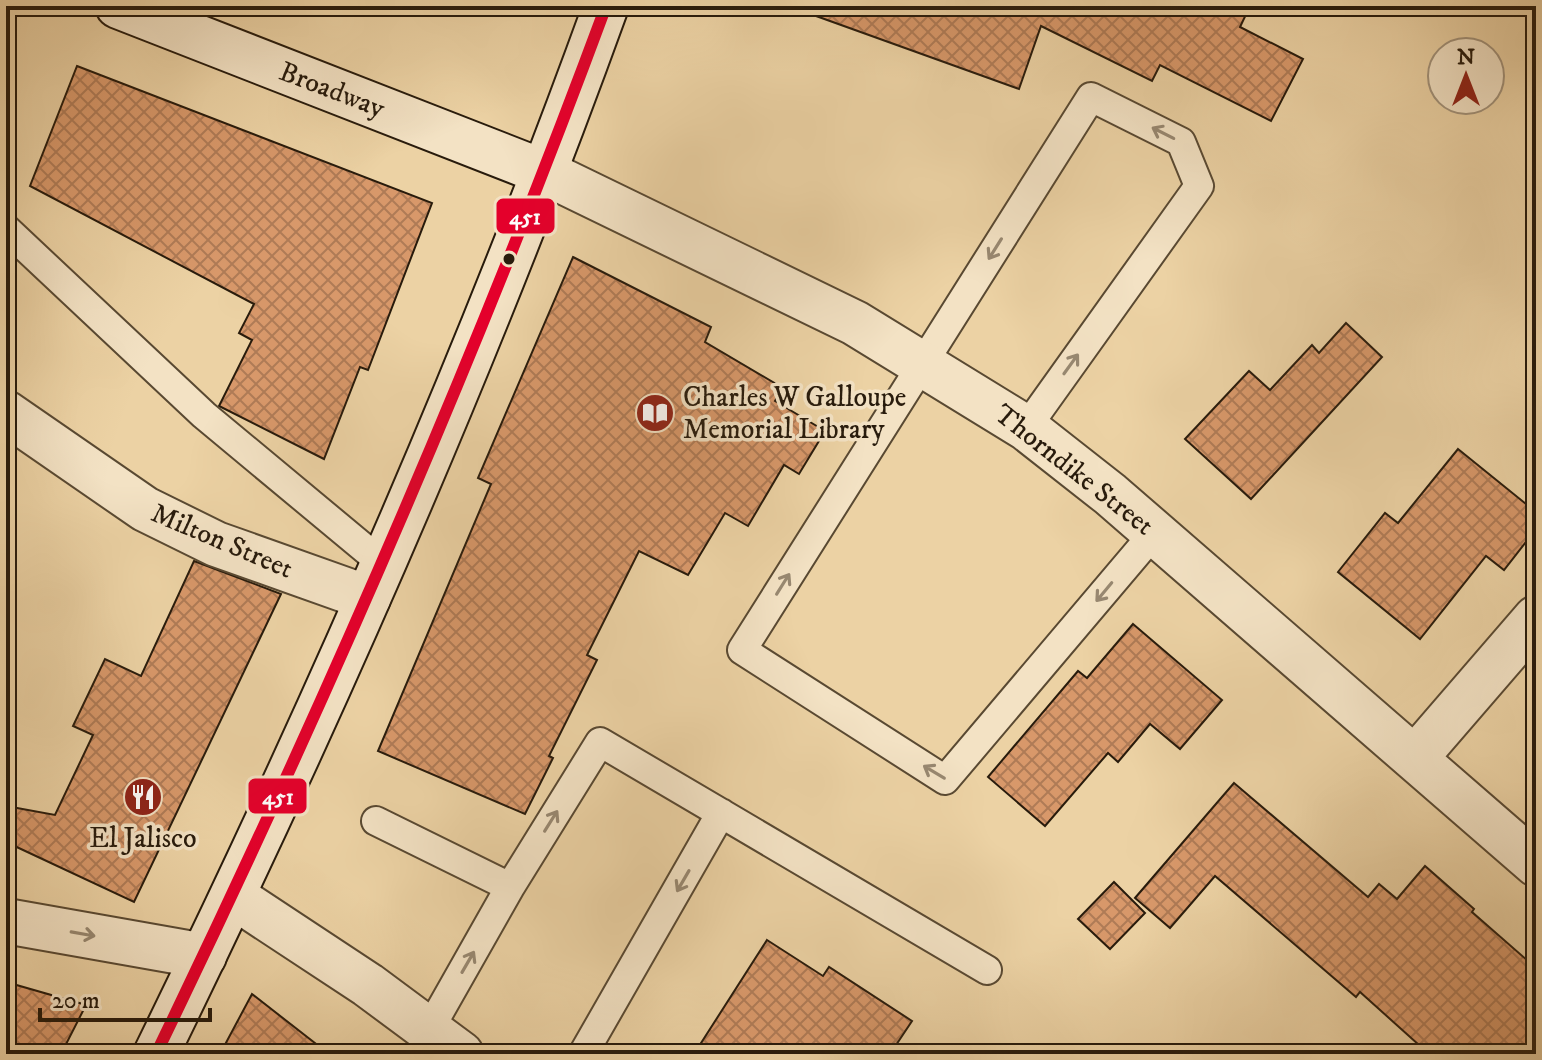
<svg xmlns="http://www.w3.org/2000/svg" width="1542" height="1060" font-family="'IM FELL DW Pica',serif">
  <defs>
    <pattern id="building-cross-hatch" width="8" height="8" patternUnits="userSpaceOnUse" patternTransform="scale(2)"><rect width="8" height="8" fill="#d8986a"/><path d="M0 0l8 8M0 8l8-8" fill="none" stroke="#af7b56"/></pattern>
  </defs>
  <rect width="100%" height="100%" fill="#ecd2a4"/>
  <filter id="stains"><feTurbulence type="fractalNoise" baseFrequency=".0025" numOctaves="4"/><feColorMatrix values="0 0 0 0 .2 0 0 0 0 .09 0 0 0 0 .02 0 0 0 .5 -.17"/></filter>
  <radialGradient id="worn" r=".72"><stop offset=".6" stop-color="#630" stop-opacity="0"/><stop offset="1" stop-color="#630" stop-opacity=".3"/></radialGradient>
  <path fill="url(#building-cross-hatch)" stroke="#281b0c" stroke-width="2" d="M806 6H1250L1240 27 1303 59 1271 121 1160 65 1152 81 1041 26 1019 89 805 12Z
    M77 66 432 203 368 370 360 367 324 459 219 406 252 340 239 333 254 304 30 186Z
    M573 257 711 327 705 342 783 388 775 401 825 431 799 474 784 465 748 526 725 513 688 575 639 551 587 655 597 660 549 756 553 758 525 814 378 751 491 484 478 478Z
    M1346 323 1382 357 1251 499 1185 439 1249 371 1270 390 1312 345 1319 353Z
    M1458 449 1536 512V529L1504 570 1486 556 1420 639 1338 572 1385 513 1398 523Z
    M194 561 281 594 134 902 6 842V806L55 815 93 735 73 726 105 659 141 676Z
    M1133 624 1222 700 1180 749 1150 724 1118 762 1108 753 1045 826 988 777 1078 671 1087 678Z
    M1234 783 1368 897 1379 884 1397 899 1425 866 1474 909 1472 912 1536 968V1054H1429L1360 992 1356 997 1215 876 1170 928 1135 898Z
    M1114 882 1145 913 1110 949 1078 919Z
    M767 940 823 976 829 967 912 1021 890 1054H694Z
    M6 982 86 1005 61 1054H6Z
    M252 994 329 1054H220Z"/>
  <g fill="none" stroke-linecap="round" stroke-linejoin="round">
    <g stroke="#594932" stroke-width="32">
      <path id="lane" d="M6 229 204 415 382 563
        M1026 428 1199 186 1181 142 1091 97 742 650 945 780 1155 532
        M376 821 510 887
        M429 1030 510 887 600 742 987 970
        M583 1054 721 813"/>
    </g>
    <g stroke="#594932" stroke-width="48">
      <path id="street" d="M546 173 855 323 1026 428 1110 494 1536 864
        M6 413 145 509 216 544 368 598
        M1416 757 1536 618
        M233 896 368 985 461 1054
        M6 921 204 956"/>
    </g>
    <g stroke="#281b0c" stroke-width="48">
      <path id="secondary" d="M118 6 546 173
        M156 1054C323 713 477 363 606 6"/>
    </g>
    <use href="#lane" stroke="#f3e2c4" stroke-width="28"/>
    <use href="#street" stroke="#f3e2c4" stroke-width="44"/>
    <use href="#secondary" stroke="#f3e2c4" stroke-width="44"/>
    <g stroke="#f3e2c4" stroke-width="18">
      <path id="bus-1" d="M156 1054C322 711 474 363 606 6"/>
    </g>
    <use href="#bus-1" stroke="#e4002b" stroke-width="12"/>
  </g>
  <defs><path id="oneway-shaft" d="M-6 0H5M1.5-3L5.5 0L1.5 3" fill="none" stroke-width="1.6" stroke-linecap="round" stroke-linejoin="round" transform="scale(2)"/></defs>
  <g stroke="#988871">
    <use href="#oneway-shaft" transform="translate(1163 133) rotate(-153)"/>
    <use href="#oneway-shaft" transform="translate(995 249) rotate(122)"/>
    <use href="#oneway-shaft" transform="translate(1071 364) rotate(-54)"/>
    <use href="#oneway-shaft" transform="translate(783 584) rotate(-58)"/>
    <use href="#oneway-shaft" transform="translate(1104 592) rotate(130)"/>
    <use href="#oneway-shaft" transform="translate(934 772) rotate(-149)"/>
    <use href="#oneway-shaft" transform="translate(551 821) rotate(-58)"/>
    <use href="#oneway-shaft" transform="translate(683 881) rotate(120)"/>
    <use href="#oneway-shaft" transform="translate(83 934) rotate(10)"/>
    <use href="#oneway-shaft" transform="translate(468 962) rotate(-60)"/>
  </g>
  <defs>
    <g id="library-disc" transform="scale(2)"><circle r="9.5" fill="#8f2418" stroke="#f3e2c4"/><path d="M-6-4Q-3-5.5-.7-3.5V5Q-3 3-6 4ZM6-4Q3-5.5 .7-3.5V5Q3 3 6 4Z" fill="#fff"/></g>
    <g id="restaurant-disc" transform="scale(2)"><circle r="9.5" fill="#8f2418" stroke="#f3e2c4"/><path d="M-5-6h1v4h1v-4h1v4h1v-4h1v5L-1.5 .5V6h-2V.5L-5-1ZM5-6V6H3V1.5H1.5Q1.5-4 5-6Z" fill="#fff"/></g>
  </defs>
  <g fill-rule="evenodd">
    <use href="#library-disc" x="655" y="413"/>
    <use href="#restaurant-disc" x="143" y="797"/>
  </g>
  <circle fill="#281b0c" stroke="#f3e2c4" stroke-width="3" cx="509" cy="259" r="7"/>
  <g text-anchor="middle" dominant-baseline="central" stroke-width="7" stroke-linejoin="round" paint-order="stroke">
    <g font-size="28" fill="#281b0c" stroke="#f3e2c4">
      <text transform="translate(332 90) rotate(21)">Broadway</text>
      <text transform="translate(1074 470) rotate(38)">Thorndike Street</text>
      <text transform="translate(222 541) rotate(23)">Milton Street</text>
    </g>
    <g font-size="28" fill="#281b0c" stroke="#f3e2c4" text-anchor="start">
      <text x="683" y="397">Charles W Galloupe<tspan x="683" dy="32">Memorial Library</tspan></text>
      <text x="143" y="838" text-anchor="middle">El Jalisco</text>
    </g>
  </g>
  <g stroke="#f3e2c4" stroke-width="3">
    <rect x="495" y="197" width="61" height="38" rx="8" fill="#e4002b"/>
    <rect x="247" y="777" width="61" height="38" rx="8" fill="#e4002b"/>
  </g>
  <g font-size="22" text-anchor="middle" font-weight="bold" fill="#fff">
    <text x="525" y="224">451</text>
    <text x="278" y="804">451</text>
  </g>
  <rect width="1542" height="1060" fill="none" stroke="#ecd2a4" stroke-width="32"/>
  <rect x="8" y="8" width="1526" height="1044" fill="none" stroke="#281b0c" stroke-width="4"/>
  <rect x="16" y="16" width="1510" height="1028" fill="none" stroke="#281b0c" stroke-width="2"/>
  <g transform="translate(1466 76)"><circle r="38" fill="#f3e2c4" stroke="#a2927a" stroke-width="2"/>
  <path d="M0-6L14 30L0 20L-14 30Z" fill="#8f2418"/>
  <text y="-12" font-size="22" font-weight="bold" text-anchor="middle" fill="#281b0c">N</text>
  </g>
  <path d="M40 1008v12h170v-12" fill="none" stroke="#281b0c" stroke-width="4"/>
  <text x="52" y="1008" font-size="24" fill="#281b0c" stroke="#f3e2c4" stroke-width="6" paint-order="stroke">20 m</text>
  <rect width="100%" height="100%" filter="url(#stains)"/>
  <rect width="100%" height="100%" fill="url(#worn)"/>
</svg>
